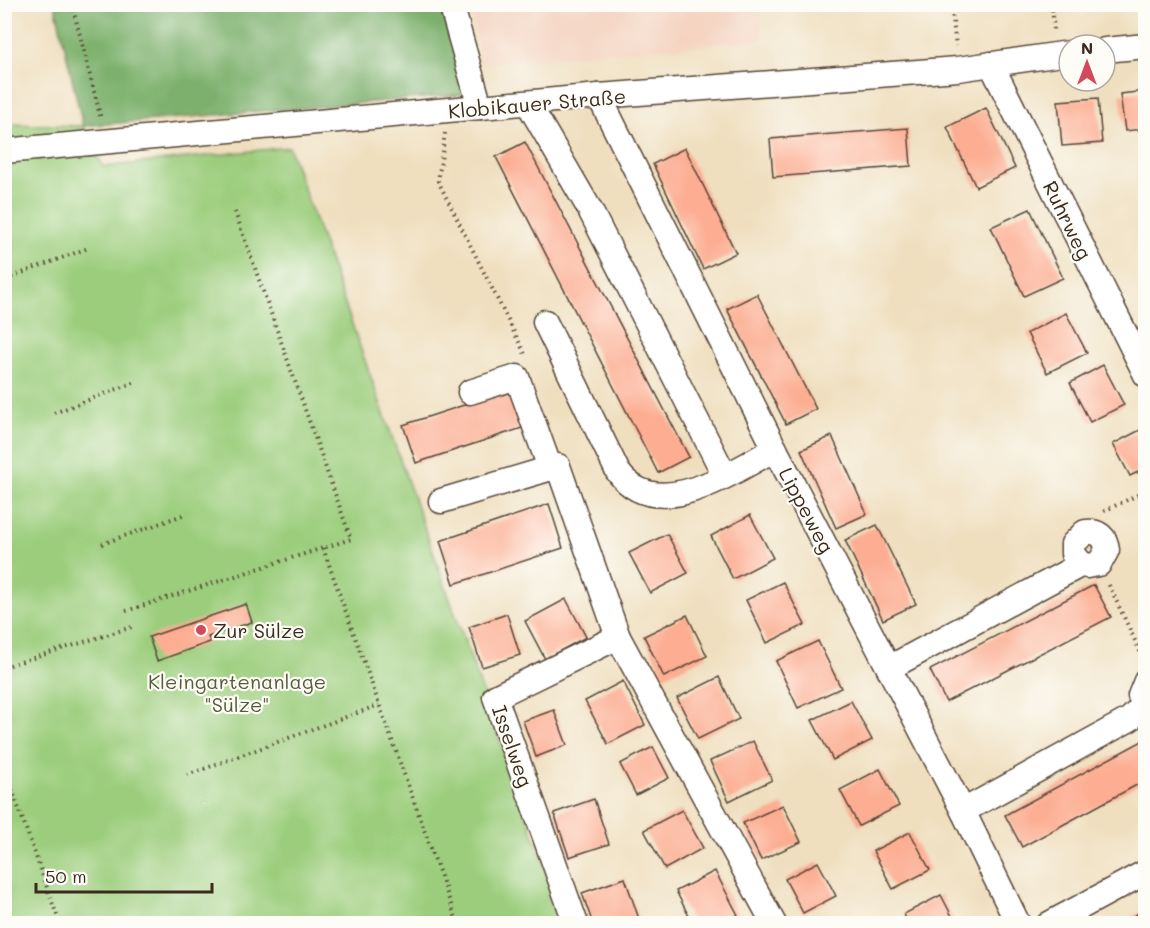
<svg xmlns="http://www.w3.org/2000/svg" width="1150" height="928" viewBox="0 0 1150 928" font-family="Mali,sans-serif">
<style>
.built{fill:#f4d3c0}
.green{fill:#9bcd7c;stroke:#6b7c4d;stroke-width:1.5}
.forest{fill:#7cb06c;stroke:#5c6d45;stroke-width:1.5}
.building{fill:#fcad92}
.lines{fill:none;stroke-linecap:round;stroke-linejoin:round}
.minor-casing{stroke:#564536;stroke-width:27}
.path{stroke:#564536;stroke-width:4;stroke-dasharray:1.5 4.5;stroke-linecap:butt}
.minor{stroke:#fff;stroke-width:24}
.poi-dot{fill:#d1495b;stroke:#fdfcf7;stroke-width:2}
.labels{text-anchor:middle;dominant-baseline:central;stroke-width:4.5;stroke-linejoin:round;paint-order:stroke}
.street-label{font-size:20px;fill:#3b2a1e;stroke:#fdfcf7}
.poi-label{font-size:20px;fill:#3b2a1e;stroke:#fdfcf7;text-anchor:start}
.park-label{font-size:20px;fill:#585b3a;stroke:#fdfcf7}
</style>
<rect width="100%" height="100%" fill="#fdfcf7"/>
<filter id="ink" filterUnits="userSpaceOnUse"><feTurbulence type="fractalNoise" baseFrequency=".0167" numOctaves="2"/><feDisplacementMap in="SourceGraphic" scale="12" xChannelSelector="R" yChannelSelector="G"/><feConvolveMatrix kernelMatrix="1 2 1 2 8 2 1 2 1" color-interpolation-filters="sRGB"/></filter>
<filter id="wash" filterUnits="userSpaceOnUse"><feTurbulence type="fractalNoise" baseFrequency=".008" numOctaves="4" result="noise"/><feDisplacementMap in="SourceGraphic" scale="24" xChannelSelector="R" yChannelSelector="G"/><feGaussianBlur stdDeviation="1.35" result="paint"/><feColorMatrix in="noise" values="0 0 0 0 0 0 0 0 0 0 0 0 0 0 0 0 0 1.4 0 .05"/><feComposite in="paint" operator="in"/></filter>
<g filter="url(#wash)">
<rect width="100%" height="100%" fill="#efdfbf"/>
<path class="built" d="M 469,5 L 761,5 L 762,40 L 481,64 Z"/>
<path class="green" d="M 5,124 L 83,126 L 103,167 L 289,147 L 565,923 L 5,924 Z"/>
<path class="forest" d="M 55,5 L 446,5 L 470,94 L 83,126 Z"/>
<g id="blocks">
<g class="building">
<path d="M 1146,91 L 1146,151 L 1144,151 L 1142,129 L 1125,131 L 1120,94 Z"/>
<path d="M 1098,98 L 1102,143 L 1062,146 L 1058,101 Z"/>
<path d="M 986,108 L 1015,168 L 976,187 L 947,127 Z"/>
<path d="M 908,128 L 911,166 L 773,177 L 770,139 Z"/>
<path d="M 525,142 L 689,457 L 658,473 L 496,157 Z"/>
<path d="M 685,148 L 736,253 L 703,269 L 653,164 Z"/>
<path d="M 1030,209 L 1063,278 L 1024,296 L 991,227 Z"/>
<path d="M 757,294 L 816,409 L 786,424 L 727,309 Z"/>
<path d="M 1066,313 L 1087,353 L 1047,373 L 1027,333 Z"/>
<path d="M 1103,365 L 1124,405 L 1090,422 L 1070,383 Z"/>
<path d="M 510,390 L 522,428 L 416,463 L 403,425 Z"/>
<path d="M 1142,429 L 1146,435 L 1146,468 L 1130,476 L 1113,444 Z"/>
<path d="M 832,436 L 867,514 L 836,528 L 801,450 Z"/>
<path d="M 549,504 L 563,548 L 454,584 L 440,541 Z"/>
<path d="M 750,515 L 773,558 L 733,579 L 711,536 Z"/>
<path d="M 877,525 L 916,604 L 883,620 L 845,540 Z"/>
<path d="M 667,534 L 688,573 L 650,593 L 629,553 Z"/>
<path d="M 783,582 L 805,625 L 767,643 L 746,600 Z"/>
<path d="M 1094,585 L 1111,617 L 946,702 L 930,670 Z"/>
<path d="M 566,599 L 586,637 L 545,659 L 525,621 Z"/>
<path d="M 246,604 L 252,622 L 208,637 L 210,642 L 157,661 L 149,637 Z"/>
<path d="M 507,614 L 520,655 L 482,667 L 469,627 Z"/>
<path d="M 687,615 L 707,656 L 664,677 L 644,636 Z"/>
<path d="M 818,641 L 841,688 L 798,708 L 776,661 Z"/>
<path d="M 719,677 L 739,719 L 698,739 L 677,698 Z"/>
<path d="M 623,681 L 645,725 L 608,744 L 585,701 Z"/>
<path d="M 851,701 L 872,740 L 833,760 L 812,720 Z"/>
<path d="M 554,710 L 567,745 L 536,757 L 523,721 Z"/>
<path d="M 1146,739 L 1146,780 L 1022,847 L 1005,815 Z"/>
<path d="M 753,741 L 772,780 L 729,801 L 710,761 Z"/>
<path d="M 653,747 L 669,778 L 636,795 L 620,764 Z"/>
<path d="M 880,769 L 899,806 L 859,826 L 840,790 Z"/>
<path d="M 594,799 L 609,844 L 569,857 L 554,813 Z"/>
<path d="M 783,805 L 801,842 L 761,860 L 743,823 Z"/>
<path d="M 682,810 L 703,848 L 665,869 L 644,830 Z"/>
<path d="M 910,832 L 930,870 L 893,889 L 873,851 Z"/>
<path d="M 818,862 L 836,896 L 803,913 L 785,879 Z"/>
<path d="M 715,871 L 738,915 L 722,924 L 693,924 L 676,891 Z"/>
<path d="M 625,878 L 639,919 L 625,924 L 593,924 L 582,893 Z"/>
<path d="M 941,895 L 956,924 L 908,924 L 904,914 Z"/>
<path d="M 1146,909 L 1146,924 L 1119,924 Z"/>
</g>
</g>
</g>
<g filter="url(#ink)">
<use href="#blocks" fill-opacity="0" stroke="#564536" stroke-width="1.5"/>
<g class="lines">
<defs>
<g id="minor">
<path d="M 451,4 L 480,107"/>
<path d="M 1105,50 L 1146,46"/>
<path d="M 991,64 L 1146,375"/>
<path d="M 599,96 L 775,449 L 963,811 L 1018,924"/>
<path d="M 528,103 L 589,208 L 725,476"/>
<path d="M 4,151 L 599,96 L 958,69 L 1069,53"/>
<path d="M 545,322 L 618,472 C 657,525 732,472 775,449"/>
<path d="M 470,392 L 517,377 L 550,468"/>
<path d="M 441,501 L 558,466 L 618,637 L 774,924"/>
<path d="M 889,668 L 1082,564 L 1087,566 L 1099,564 L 1107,550 C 1106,537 1098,530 1085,532 L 1073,544 L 1073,554 L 1082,564"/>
<path d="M 1146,681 L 1140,696 L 1146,707"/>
<path d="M 963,811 L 1130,719 L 1144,705"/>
<path d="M 576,924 L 495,697 L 618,637"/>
<path d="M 1049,924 L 1146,872"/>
</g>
</defs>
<use href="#minor" class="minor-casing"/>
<g class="path">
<path d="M 72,4 L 101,119"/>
<path d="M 951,4 L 956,46"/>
<path d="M 1052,4 L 1054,33"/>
<path d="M 445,133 L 438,181 L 526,356"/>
<path d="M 6,279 L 88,248"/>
<path d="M 54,413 L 136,382"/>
<path d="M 1104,511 L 1146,491"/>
<path d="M 102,544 L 183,515"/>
<path d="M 323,548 L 458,924"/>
<path d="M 1109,585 L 1144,660"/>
<path d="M 126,611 L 351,539 L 235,212"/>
<path d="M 4,667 L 132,627"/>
<path d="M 4,767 L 60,924"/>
<path d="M 187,775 L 379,705"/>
</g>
<use href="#minor" class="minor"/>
</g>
</g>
<circle class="poi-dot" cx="201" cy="630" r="6"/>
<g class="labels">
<g class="street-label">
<text transform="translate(537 103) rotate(-5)">Klobikauer Straße</text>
<text transform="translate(1068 220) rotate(64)">Ruhrweg</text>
<text transform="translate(807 510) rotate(62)">Lippeweg</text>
<text transform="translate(513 746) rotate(71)">Isselweg</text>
</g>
<g class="poi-label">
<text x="213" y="630">Zur Sülze</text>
</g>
<g class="park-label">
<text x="237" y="681">Kleingartenanlage<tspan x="237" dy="23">"Sülze"</tspan></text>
</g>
</g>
<rect width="1150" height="928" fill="none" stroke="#fdfcf7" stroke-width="24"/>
<g transform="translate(1087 63)"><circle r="28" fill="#fdfcf7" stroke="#afa8a0" stroke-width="1.5"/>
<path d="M0-4.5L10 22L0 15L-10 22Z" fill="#d1495b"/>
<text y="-9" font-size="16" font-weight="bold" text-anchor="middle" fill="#3b2a1e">N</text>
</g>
<path d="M36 883v9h176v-9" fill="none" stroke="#3b2a1e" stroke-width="3"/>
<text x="45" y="883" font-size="18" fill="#3b2a1e" stroke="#fdfcf7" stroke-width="4.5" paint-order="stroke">50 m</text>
</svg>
